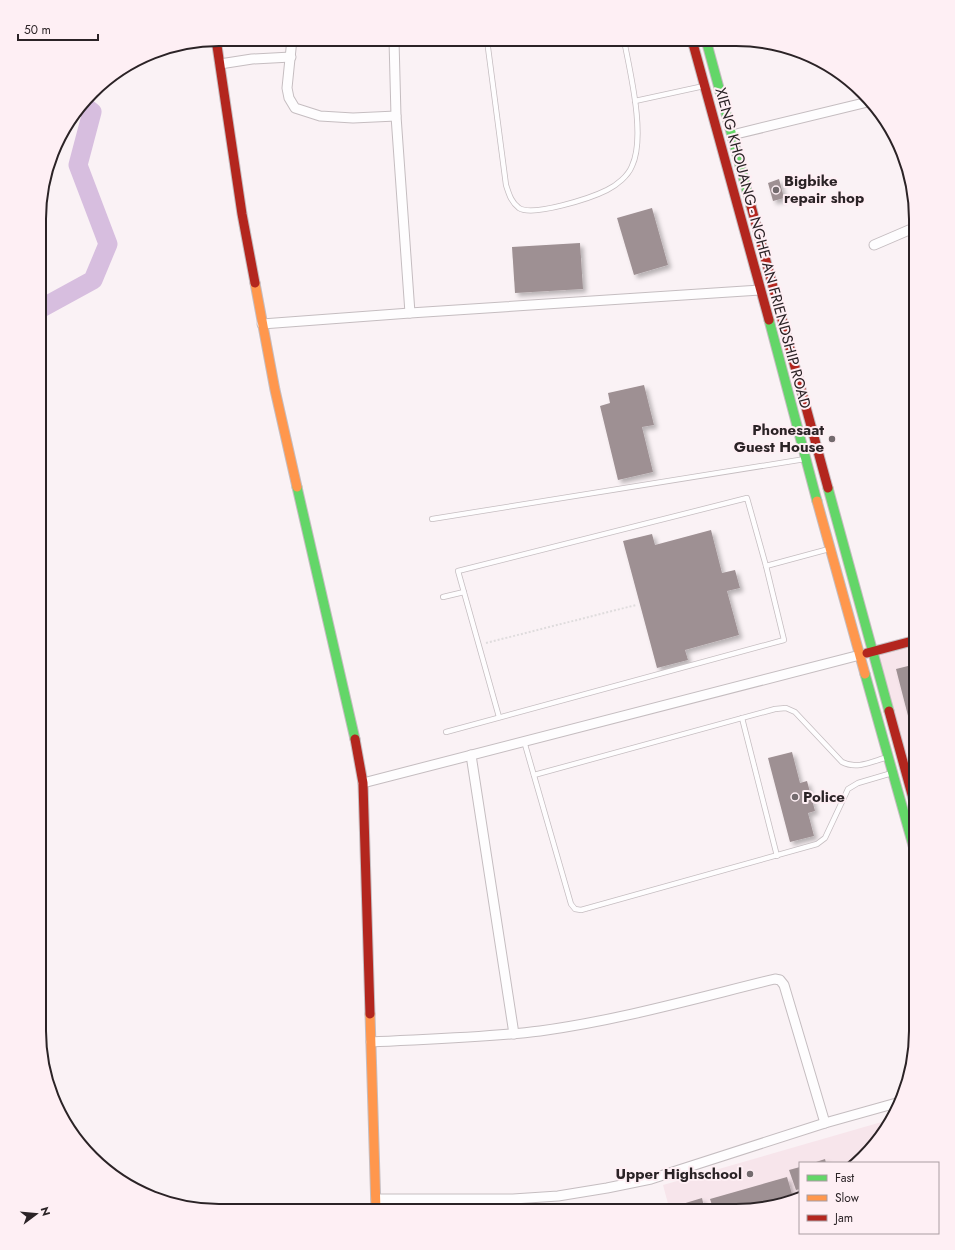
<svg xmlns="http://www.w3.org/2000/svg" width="955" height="1250" viewBox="0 0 955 1250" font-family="Jost,sans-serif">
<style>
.built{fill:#f7e5eb}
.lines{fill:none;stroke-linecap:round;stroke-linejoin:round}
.river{stroke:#d7bedf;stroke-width:19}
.building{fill:#9e9093;filter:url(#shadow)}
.lane-casing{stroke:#c5bdc0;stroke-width:6}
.street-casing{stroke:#c5bdc0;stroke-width:11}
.fast-casing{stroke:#c5bdc0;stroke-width:11}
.slow-casing{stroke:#c5bdc0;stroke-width:11}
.jam-casing{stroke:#c5bdc0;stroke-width:11}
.path{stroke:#dfdcdd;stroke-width:2;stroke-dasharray:2 2;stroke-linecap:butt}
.lane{stroke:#fefdfe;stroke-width:4.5}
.street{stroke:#fefdfe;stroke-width:9}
.fast{stroke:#63d668;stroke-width:9}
.slow{stroke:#ff974d;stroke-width:9}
.jam{stroke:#b3261e;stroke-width:9}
.poi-dot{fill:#736b6e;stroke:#feeff4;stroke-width:1.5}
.labels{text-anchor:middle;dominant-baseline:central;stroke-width:4;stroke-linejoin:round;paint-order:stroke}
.poi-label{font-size:15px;font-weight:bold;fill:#2b2326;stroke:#feeff4;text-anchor:start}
.street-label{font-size:15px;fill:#2b2326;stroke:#feeff4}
.rim{fill:none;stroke:#2b2326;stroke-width:2}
</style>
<defs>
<filter id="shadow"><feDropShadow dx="3.5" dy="3.5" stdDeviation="2" flood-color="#0004"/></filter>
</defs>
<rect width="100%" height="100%" fill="#faf2f5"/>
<g class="built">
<path d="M 916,640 L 916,809 L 873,651 Z"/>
<path d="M 892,1119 L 886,1131 L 858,1163 L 800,1163 L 800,1196 L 737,1211 L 670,1211 L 663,1185 Z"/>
</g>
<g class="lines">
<path class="river" d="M 40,309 L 93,280 L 108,244 L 78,165 L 92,112 L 83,105"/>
</g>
<g class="building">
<path d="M 779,179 L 784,198 L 773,201 L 768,183 Z"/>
<path d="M 652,208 L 668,265 L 634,275 L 617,218 Z"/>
<path d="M 580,243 L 583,289 L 515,293 L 512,247 Z"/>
<path d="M 644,385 L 654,425 L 642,427 L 653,472 L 618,480 L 600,406 L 610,403 L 608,393 Z"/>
<path d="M 711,530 L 722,573 L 735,570 L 740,588 L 727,591 L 739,635 L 685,650 L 688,660 L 657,668 L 623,541 L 652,534 L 655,545 Z"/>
<path d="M 916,664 L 916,687 L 914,688 L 916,696 L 915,743 L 896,669 Z"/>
<path d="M 792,752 L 800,783 L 807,781 L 815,811 L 808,813 L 814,836 L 790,842 L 768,758 Z"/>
<path d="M 825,1159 L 826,1163 L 813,1163 Z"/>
<path d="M 800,1167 L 800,1189 L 796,1190 L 789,1170 Z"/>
<path d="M 787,1177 L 792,1194 L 735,1211 L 714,1211 L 710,1199 Z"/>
<path d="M 702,1198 L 705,1211 L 681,1211 L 679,1205 Z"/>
</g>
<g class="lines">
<defs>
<g id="lane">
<path d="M 487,40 L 506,185 C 509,194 511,202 519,208 C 533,217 591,198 607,190 C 617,185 628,176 632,166 C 646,136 630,72 624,40"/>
<path d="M 635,101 L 704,86"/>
<path d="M 432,519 L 805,459"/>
<path d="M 443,597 L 464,592"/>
<path d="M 499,717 L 458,571 L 747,498 L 766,566 L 829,549"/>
<path d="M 742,718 L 777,856"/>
<path d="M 446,732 L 784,640 L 766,566"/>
<path d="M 524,741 L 571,904 L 575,909 L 581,910 L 817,844 L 825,838 L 848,789 L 858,783 L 892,773"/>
<path d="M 534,775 L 775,709 L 786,708 L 795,712 L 842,762 C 857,770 873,761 888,757"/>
</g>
<g id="street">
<path d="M 292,39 L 287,88 L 289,98 L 295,108 L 320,116 L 353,118 L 396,116"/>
<path d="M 394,40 L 396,116 L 410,313"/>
<path d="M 220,64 L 252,59 L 291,57"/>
<path d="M 732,135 L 872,101"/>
<path d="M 874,245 L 916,227"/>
<path d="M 262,324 L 410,313 L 760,290"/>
<path d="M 471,755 L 514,1034"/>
<path d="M 363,783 L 860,655"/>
<path d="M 371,1042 C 427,1039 484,1038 540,1031 C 620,1020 697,998 775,979 L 780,980 L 784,985 L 825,1123"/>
<path d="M 376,1199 L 513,1199 L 558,1196 L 607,1188 L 651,1179 L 825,1123 L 900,1102"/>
</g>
<g id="fast">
<path d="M 706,40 L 751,206"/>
<path d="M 769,320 L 817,501"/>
<path d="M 297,487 L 355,739"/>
<path d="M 828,488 L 889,711"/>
<path d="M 865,674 L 916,856"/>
</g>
<g id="slow">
<path d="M 255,283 L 275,390 L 297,487"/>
<path d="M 817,501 L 865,674"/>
<path d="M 370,1014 L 376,1210"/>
</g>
<g id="jam">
<path d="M 216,39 L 242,214 L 255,283"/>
<path d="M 692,40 L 769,320"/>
<path d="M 751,206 L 828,488"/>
<path d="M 867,653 L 916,640"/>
<path d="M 889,711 L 916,809"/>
<path d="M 355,739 L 363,783 L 370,1014"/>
</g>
</defs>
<use href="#lane" class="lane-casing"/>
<use href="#street" class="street-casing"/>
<use href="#fast" class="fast-casing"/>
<use href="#slow" class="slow-casing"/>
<use href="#jam" class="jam-casing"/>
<path class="path" d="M 486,643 L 636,605"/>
<use href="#lane" class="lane"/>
<use href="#street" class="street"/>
<use href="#fast" class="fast"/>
<use href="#slow" class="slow"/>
<use href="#jam" class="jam"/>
</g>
<g class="poi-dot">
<circle cx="776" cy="190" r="4"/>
<circle cx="832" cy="439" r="4"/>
<circle cx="795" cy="797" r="4"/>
<circle cx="750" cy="1174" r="4"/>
</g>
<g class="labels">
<g class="poi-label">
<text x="784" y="181">Bigbike<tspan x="784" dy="17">repair shop</tspan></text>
<text x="824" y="430" text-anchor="end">Phonesaat<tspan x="824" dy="17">Guest House</tspan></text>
<text x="803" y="797">Police</text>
<text x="742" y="1174" text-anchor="end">Upper Highschool</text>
</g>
<g class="street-label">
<text transform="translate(763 248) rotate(75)">XIENG KHOUANG - NGHE AN FRIENDSHIP ROAD</text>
</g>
</g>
<path d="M0 0H955V1250H0ZM219 46H736A173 173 0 0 1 909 219V1031A173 173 0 0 1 736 1204H219A173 173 0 0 1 46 1031V219A173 173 0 0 1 219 46Z" fill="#feeff4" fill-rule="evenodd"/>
<path class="rim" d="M219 46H736A173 173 0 0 1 909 219V1031A173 173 0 0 1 736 1204H219A173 173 0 0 1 46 1031V219A173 173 0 0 1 219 46Z"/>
<rect x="799" y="1162" width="140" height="72" fill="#feeff4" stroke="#aa9da2"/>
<rect x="807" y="1175" width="20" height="6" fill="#63d668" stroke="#aa9da2"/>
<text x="835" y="1182" font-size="12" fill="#2b2326">Fast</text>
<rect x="807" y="1195" width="20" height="6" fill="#ff974d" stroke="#aa9da2"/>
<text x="835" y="1202" font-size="12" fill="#2b2326">Slow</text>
<rect x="807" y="1215" width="20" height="6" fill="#b3261e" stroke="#aa9da2"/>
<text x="835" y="1222" font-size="12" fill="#2b2326">Jam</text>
<g transform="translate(36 1214) rotate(74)" stroke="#feeff4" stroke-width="3" paint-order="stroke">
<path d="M0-3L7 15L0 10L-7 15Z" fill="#2b2326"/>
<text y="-6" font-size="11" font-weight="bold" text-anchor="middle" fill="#2b2326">N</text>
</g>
<path d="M18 34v6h80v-6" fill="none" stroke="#2b2326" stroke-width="2"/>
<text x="24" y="34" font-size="12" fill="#2b2326" stroke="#feeff4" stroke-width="3" paint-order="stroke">50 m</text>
</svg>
